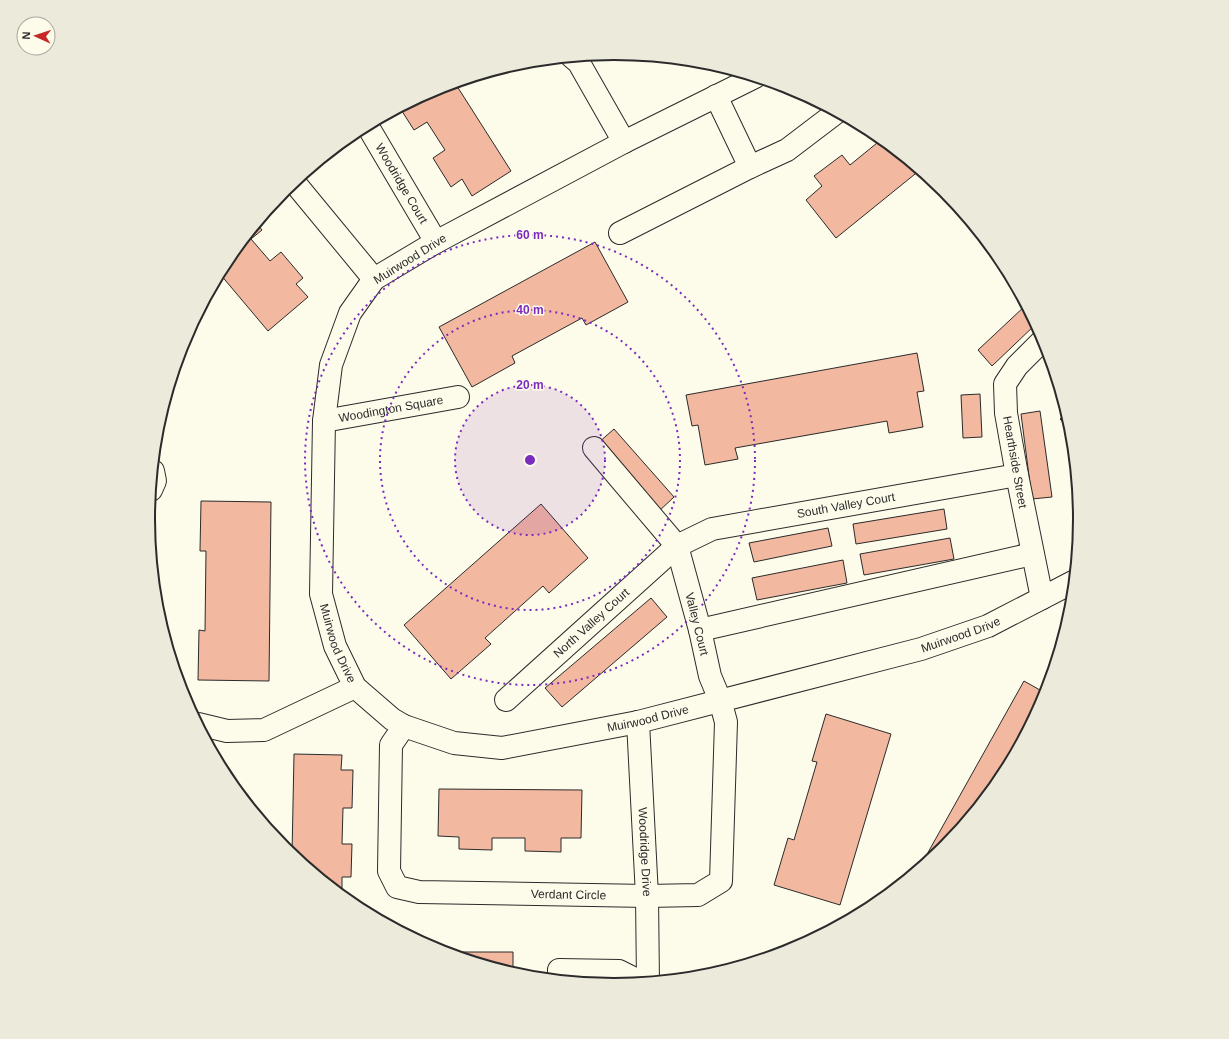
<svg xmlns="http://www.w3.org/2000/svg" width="1229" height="1039" viewBox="0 0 1229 1039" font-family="Arial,sans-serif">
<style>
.building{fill:#f2b8a0;stroke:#2b2b2b}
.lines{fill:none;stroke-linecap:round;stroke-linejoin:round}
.minor-casing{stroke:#2b2b2b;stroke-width:24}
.minor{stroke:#fdfbea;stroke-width:22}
.ring{fill:none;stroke:#7b2cbf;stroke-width:2;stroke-dasharray:2 4}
.labels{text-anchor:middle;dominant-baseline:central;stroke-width:3;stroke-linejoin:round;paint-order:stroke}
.street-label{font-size:12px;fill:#2b2b2b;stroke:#fdfbea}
.rim{fill:none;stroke:#2b2b2b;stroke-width:2}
.centre{fill:#7b2cbf;stroke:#fdfbea;stroke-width:2}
.ring-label{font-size:12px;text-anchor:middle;font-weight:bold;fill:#7b2cbf;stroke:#fdfbea;stroke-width:3;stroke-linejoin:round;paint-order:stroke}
</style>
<rect width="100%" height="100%" fill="#fdfbea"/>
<g class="building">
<path d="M 455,83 L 511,171 L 472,196 L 462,179 L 451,187 L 433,158 L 445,150 L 427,122 L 414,130 L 400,108 L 436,88 Z"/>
<path d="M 871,130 L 920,170 L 836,238 L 806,200 L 822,186 L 814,176 L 842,155 L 850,165 L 877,143 L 869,133 Z"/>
<path d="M 257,224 L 262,230 L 251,239 L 270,261 L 281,252 L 303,278 L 296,284 L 308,297 L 268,331 L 220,274 L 227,260 Z"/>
<path d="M 595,242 L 628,302 L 586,325 L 582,318 L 512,356 L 515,363 L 472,387 L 439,327 Z"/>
<path d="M 1026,305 L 1036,324 L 992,366 L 978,350 Z"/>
<path d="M 917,353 L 924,391 L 917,392 L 923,427 L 889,433 L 887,421 L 735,448 L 738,459 L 705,465 L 698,425 L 692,426 L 686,395 Z"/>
<path d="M 980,394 L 982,437 L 963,438 L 961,395 Z"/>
<path d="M 1040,411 L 1052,497 L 1032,499 L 1021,414 Z"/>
<path d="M 1067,412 L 1072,429 L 1072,432 L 1060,419 Z"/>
<path d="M 614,429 L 674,497 L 658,512 L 598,443 Z"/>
<path d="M 201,501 L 271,502 L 269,681 L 198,680 L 199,630 L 205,631 L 206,551 L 200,551 Z"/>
<path d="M 541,504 L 588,558 L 549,593 L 543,586 L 485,638 L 491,644 L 451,679 L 404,625 Z"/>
<path d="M 944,509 L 947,529 L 856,544 L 853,524 Z"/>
<path d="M 828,528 L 832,546 L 754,562 L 749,543 Z"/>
<path d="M 950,538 L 954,559 L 864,575 L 860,554 Z"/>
<path d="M 843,560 L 847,583 L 757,600 L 752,578 Z"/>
<path d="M 651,598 L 667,617 L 562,707 L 545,688 Z"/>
<path d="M 1024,681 L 1047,694 L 1002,779 L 944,850 L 924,866 L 921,865 Z"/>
<path d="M 826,714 L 891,734 L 840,905 L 774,885 L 788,838 L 794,840 L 817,762 L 812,761 Z"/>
<path d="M 294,754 L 342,755 L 341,770 L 353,770 L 352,808 L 343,808 L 342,844 L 352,844 L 351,877 L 342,877 L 342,897 L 292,855 Z"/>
<path d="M 439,789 L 582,790 L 581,838 L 561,838 L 561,852 L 525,851 L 525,838 L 492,838 L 492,850 L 459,849 L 459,837 L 438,836 Z"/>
<path d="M 461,952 L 513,952 L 513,971 L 523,971 L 523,977 L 461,958 Z"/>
</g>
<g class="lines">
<defs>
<g id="minor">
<path d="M 572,57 L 579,63 L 624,142"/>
<path id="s1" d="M 755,77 L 624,142 L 436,242 L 374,279 L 350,313 L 331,365 L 324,421 L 321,594 L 335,646 L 355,687 L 392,719 L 404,726 L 454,743 L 502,748 L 638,722 L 921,649 L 988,626 L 1075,581"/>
<path d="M 716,96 L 750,167"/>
<path id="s2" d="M 367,125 L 436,242"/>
<path d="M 294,182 L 374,279"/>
<path d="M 620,233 L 750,167 L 787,150 L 837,112"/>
<path id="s3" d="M 324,421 L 458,397"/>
<path d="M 151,490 L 155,481 L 153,471"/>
<path d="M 1042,598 L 1017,475 L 1006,413 L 1005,384 L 1017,366 L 1044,339"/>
<path d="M 700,630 L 1032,554"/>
<path id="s4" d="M 506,700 L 677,546 L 712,529 L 1017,475"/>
<path id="s5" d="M 638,722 L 647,896 L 648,983"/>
<path d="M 198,724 L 227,731 L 264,730 L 355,687"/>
<path id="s6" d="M 404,726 L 391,745 L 389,871 L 397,887 L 419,892 L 647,896 L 698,895 L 721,881 L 726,722 L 720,700 L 710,676 L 700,630 L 677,546 L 594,448"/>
<path d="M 559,981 L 559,970 L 619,971 L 643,983"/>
</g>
</defs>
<use href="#minor" class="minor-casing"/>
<use href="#minor" class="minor"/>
</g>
<circle cx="530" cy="460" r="75" fill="#7b2cbf" fill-opacity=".12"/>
<g class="ring">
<circle cx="530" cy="460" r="75"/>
<circle cx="530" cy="460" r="150"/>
<circle cx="530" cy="460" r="225"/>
</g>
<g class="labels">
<g class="street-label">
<text stroke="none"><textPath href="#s2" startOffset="68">Woodridge Court</textPath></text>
<text transform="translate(410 259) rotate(-32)">Muirwood Drive</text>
<text stroke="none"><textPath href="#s3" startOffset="68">Woodington Square</textPath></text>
<text transform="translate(1015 462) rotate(80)">Hearthside Street</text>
<text stroke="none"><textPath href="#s4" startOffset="405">South Valley Court</textPath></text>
<text stroke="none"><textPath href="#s4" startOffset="115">North Valley Court</textPath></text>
<text transform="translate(697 624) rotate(76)">Valley Court</text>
<text stroke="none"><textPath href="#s1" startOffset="1494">Muirwood Drive</textPath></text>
<text stroke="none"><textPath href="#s1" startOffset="810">Muirwood Drive</textPath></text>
<text stroke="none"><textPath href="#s1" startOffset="1170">Muirwood Drive</textPath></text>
<text stroke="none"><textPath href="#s5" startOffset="130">Woodridge Drive</textPath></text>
<text stroke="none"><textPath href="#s6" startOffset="339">Verdant Circle</textPath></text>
</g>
</g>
<path d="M0 0H1229V1039H0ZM155 519a459 459 0 1 1 918 0a459 459 0 1 1-918 0Z" fill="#eceadb" fill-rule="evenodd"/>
<path class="rim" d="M155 519a459 459 0 1 1 918 0a459 459 0 1 1-918 0Z"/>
<circle cx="530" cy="460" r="6" class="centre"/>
<g class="ring-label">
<text x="530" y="239">60 m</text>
<text x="530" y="314">40 m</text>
<text x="530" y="389">20 m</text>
</g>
<g transform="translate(36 36) rotate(273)"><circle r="19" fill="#fdfbea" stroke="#a9a89e"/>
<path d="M0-3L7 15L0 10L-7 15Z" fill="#c62828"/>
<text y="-6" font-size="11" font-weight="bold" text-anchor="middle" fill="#2b2b2b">N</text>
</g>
</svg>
